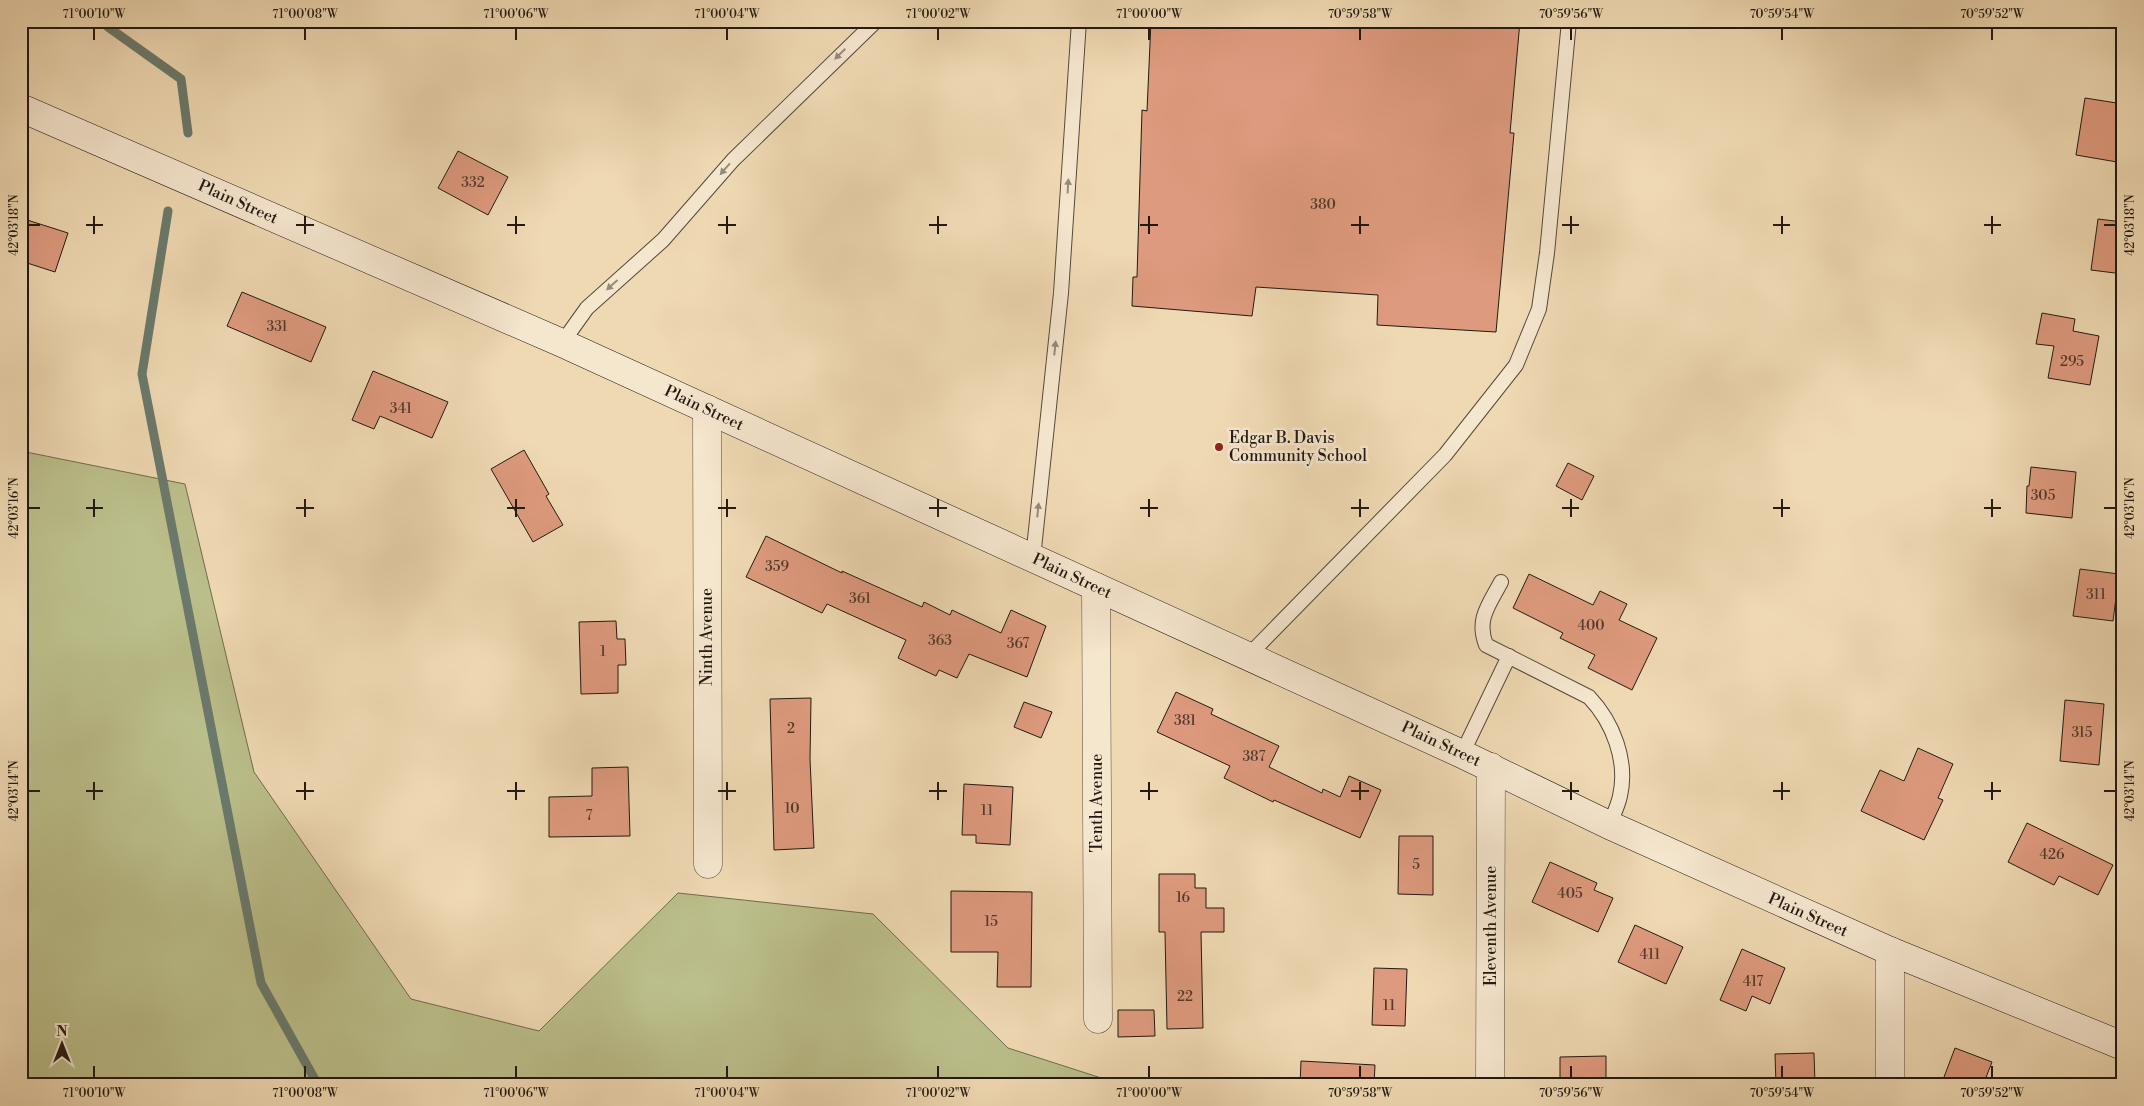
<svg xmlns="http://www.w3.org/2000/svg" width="2144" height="1106" viewBox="0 0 2144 1106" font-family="'Libre Bodoni',serif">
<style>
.green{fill:#bbbf8b;stroke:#6e6c4e}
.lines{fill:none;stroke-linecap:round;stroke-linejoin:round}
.stream{stroke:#6a7a6c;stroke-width:9}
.building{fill:#de9a7e;stroke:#221911}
.service-casing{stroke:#55493a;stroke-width:16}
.minor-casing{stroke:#55493a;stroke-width:29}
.secondary-casing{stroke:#221911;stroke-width:29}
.service{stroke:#f5e6ce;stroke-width:14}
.minor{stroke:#f5e6ce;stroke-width:28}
.secondary{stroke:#f5e6ce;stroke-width:28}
.oneway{fill:#968a79}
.ticks{fill:none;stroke:#221911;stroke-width:2}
.poi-dot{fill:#8f2418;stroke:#f5e6ce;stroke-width:2}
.labels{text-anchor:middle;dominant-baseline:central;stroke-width:5;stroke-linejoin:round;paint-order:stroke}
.number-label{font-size:14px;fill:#51392c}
.street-label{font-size:16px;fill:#221911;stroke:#f5e6ce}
.poi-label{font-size:16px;fill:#221911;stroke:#f5e6ce;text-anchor:start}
.neatline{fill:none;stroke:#221911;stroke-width:2}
.ticks-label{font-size:12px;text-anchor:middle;fill:#221911}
</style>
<rect width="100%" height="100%" fill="#efd9b3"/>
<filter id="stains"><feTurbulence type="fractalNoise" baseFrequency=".004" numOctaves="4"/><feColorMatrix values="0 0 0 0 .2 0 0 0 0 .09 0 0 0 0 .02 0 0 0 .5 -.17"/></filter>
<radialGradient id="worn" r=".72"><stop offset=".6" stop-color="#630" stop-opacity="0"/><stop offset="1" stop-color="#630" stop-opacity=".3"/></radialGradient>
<path class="green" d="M 21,451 L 185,484 L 254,772 L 411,999 L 539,1031 L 678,893 L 873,914 L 1008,1048 L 1123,1085 L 21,1085 Z"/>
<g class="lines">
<g class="stream">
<path d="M 105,21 L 108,27 L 181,79 L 188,133"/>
<path d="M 168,211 L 142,374 L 261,983 L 318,1085"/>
</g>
</g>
<g class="building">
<path d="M 1151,21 L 1520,21 L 1510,133 L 1514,133 L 1496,332 L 1377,325 L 1378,295 L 1256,287 L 1252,316 L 1132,306 L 1133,277 L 1137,277 L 1142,110 L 1147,111 Z"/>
<path d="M 2085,98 L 2123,104 L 2123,163 L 2076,155 Z"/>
<path d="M 458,151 L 508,177 L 488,215 L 438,188 Z"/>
<path d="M 21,218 L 68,233 L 55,272 L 21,261 Z"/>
<path d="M 2098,219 L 2123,222 L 2123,274 L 2091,270 Z"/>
<path d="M 242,292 L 326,327 L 311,362 L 227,326 Z"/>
<path d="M 2042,313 L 2075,319 L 2073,331 L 2099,336 L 2090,385 L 2048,378 L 2054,346 L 2036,344 Z"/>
<path d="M 373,371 L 448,402 L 432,438 L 380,416 L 374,429 L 352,420 Z"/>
<path d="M 524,450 L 549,494 L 546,496 L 563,525 L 533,542 L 491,469 Z"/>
<path d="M 1568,463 L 1594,476 L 1582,500 L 1556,486 Z"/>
<path d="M 2031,467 L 2076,472 L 2072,518 L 2026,513 L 2027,486 L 2029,486 Z"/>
<path d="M 766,536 L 842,573 L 842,571 L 922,607 L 924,602 L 950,615 L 952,610 L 1001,633 L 1011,610 L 1046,626 L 1027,677 L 969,654 L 957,678 L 939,670 L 936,676 L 898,658 L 906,640 L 827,604 L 822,613 L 746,577 Z"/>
<path d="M 2080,569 L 2119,574 L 2113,621 L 2073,616 Z"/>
<path d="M 1529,574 L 1593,605 L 1600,591 L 1627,604 L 1619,620 L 1657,638 L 1632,690 L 1588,668 L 1595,655 L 1560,638 L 1563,633 L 1513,608 Z"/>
<path d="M 616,621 L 617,639 L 625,639 L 626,665 L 618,665 L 618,693 L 581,694 L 579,622 Z"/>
<path d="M 1176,692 L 1213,709 L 1211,714 L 1279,746 L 1269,767 L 1322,793 L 1323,789 L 1340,797 L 1349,776 L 1381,790 L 1360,838 L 1274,800 L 1273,802 L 1224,778 L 1230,766 L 1157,732 Z"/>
<path d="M 811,698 L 810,759 L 814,848 L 774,850 L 770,699 Z"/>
<path d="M 2065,700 L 2104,704 L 2099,765 L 2060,761 Z"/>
<path d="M 1024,702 L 1052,712 L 1041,738 L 1014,727 Z"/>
<path d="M 1918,748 L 1953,764 L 1938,798 L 1943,800 L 1924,840 L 1861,811 L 1880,770 L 1904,781 Z"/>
<path d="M 628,767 L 630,836 L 549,837 L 549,797 L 592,796 L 592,768 Z"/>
<path d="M 964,784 L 1013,787 L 1010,845 L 976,843 L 976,835 L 962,835 Z"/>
<path d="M 2027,823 L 2113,865 L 2098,895 L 2059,876 L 2054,885 L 2008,862 Z"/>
<path d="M 1399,836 L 1433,836 L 1433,895 L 1398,894 Z"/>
<path d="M 1550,862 L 1597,883 L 1594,890 L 1613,898 L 1598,932 L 1532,902 Z"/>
<path d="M 1159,874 L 1195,874 L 1195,888 L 1206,888 L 1206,908 L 1224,908 L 1224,932 L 1201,932 L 1203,1028 L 1167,1029 L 1165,932 L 1159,932 Z"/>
<path d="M 951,891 L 1032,892 L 1031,987 L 997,987 L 998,952 L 951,952 Z"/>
<path d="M 1635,925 L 1683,947 L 1666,984 L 1618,962 Z"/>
<path d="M 1742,949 L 1785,968 L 1770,1004 L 1752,996 L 1746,1011 L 1720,1000 Z"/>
<path d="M 1374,968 L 1407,969 L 1405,1026 L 1372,1025 Z"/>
<path d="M 1118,1010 L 1154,1010 L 1155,1036 L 1118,1037 Z"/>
<path d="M 1955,1048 L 1992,1062 L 1983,1085 L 1941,1085 Z"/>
<path d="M 1814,1053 L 1815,1085 L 1776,1085 L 1775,1054 Z"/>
<path d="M 1606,1056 L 1606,1085 L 1560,1085 L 1560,1057 Z"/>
<path d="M 1301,1061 L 1375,1065 L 1374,1085 L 1300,1085 Z"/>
</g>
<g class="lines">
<defs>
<g id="service">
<path d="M 562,343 L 587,308 L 663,240 L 733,160 L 876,21"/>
<path d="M 1033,558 L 1061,293 L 1079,21"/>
<path d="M 1501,582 C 1489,605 1476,619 1486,645 L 1589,697 C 1613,722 1628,761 1620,796 C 1618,806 1613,816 1609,825"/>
<path d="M 1248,656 L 1445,455 L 1516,365 L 1539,309 L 1547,253 L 1569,21"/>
<path d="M 1462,754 L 1509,656"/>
</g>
<g id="minor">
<path d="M 707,409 L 708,864"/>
<path d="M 1096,587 L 1098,1019"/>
<path d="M 1890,951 L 1890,1085"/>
<path d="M 1490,1085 L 1491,767"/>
</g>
<path id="secondary" d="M 21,108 L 562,343 L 1462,754 L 1609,825 L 1890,951 L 2123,1046"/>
</defs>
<use href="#service" class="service-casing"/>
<use href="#minor" class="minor-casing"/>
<use href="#secondary" class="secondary-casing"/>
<use href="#service" class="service"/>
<use href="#minor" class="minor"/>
<use href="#secondary" class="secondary"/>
</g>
<defs><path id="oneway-solid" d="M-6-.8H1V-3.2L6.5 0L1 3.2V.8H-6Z" transform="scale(1.25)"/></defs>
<g class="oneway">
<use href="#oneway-solid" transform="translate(840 54) rotate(135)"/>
<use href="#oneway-solid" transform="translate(725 169) rotate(131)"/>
<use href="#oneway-solid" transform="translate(1068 186) rotate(-87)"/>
<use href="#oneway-solid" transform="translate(612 285) rotate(138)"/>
<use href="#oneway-solid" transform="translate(1055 348) rotate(-84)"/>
<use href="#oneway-solid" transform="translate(1038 510) rotate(-84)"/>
</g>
<path class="ticks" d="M 94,28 L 94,40M 305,28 L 305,40M 516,28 L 516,40M 727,28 L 727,40M 938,28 L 938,40M 1149,28 L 1149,40M 1360,28 L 1360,40M 1571,28 L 1571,40M 1782,28 L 1782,40M 1992,28 L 1992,40M 94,216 L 94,234M 305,216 L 305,234M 516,216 L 516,234M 727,216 L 727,234M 938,216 L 938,234M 1149,216 L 1149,234M 1360,216 L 1360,234M 1571,216 L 1571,234M 1782,216 L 1782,234M 1992,216 L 1992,234M 28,225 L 40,225M 86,225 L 103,225M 296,225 L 314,225M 507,225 L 525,225M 718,225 L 736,225M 929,225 L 947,225M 1140,225 L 1158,225M 1351,225 L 1369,225M 1562,225 L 1579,225M 1773,225 L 1790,225M 1984,225 L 2001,225M 2104,225 L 2116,225M 94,499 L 94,517M 305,499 L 305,517M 516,499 L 516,517M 727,499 L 727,517M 938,499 L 938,517M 1149,499 L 1149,517M 1360,499 L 1360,517M 1571,499 L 1571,517M 1782,499 L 1782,517M 1992,499 L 1992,517M 28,508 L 40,508M 86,508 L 103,508M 296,508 L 314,508M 507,508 L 525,508M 718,508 L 736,508M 929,508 L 947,508M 1140,508 L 1158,508M 1351,508 L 1369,508M 1562,508 L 1579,508M 1773,508 L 1790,508M 1984,508 L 2001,508M 2104,508 L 2116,508M 94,782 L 94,800M 305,782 L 305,800M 516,782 L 516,800M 727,782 L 727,800M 938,782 L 938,800M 1149,782 L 1149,800M 1360,782 L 1360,800M 1571,782 L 1571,800M 1782,782 L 1782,800M 1992,782 L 1992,800M 28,791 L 40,791M 86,791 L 103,791M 296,791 L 314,791M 507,791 L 525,791M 718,791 L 736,791M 929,791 L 947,791M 1140,791 L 1158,791M 1351,791 L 1369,791M 1562,791 L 1579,791M 1773,791 L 1790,791M 1984,791 L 2001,791M 2104,791 L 2116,791M 94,1066 L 94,1078M 305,1066 L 305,1078M 516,1066 L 516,1078M 727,1066 L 727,1078M 938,1066 L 938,1078M 1149,1066 L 1149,1078M 1360,1066 L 1360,1078M 1571,1066 L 1571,1078M 1782,1066 L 1782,1078M 1992,1066 L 1992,1078"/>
<circle class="poi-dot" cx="1219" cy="447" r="5"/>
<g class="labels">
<g class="number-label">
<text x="473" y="183">332</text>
<text x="1323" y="205">380</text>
<text x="277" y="327">331</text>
<text x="2072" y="362">295</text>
<text x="401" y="409">341</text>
<text x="2043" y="496">305</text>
<text x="777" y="567">359</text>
<text x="2096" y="595">311</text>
<text x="860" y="599">361</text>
<text x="1591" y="626">400</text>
<text x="940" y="641">363</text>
<text x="1018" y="644">367</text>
<text x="603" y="652">1</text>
<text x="1185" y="721">381</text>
<text x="791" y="729">2</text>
<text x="2082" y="733">315</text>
<text x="1254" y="757">387</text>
<text x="792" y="809">10</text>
<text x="987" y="811">11</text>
<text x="589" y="816">7</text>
<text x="2052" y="855">426</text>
<text x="1416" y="865">5</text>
<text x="1570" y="894">405</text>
<text x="1183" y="898">16</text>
<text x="991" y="922">15</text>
<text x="1650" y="955">411</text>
<text x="1753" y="982">417</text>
<text x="1185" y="997">22</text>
<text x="1389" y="1006">11</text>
</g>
<g class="street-label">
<text transform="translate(238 202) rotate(24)">Plain Street</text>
<text transform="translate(704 408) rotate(25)">Plain Street</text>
<text transform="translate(1072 576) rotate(25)">Plain Street</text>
<text transform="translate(707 637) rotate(-90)">Ninth Avenue</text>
<text transform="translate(1441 744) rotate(25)">Plain Street</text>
<text transform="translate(1097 803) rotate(-90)">Tenth Avenue</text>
<text transform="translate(1808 915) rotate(24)">Plain Street</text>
<text transform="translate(1491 926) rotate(-90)">Eleventh Avenue</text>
</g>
<g class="poi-label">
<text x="1229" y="438">Edgar B. Davis<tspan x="1229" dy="18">Community School</tspan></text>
</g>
</g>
<rect width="2144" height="1106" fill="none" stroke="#efd9b3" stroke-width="55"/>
<g transform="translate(62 1044)" stroke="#f5e6ce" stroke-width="4" paint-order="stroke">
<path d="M0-4L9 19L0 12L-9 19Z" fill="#221911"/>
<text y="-8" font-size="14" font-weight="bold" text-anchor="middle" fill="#221911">N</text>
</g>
<rect x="28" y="28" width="2088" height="1050" class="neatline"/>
<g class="ticks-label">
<text x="94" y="18">71°00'10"W</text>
<text x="305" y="18">71°00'08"W</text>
<text x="516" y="18">71°00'06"W</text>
<text x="727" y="18">71°00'04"W</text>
<text x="938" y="18">71°00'02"W</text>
<text x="1149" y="18">71°00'00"W</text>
<text x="1360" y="18">70°59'58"W</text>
<text x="1571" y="18">70°59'56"W</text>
<text x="1782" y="18">70°59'54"W</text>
<text x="1992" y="18">70°59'52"W</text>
<text transform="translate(14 225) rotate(-90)" y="4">42°03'18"N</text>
<text transform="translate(2130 225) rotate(-90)" y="4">42°03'18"N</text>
<text transform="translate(14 508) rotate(-90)" y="4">42°03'16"N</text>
<text transform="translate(2130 508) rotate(-90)" y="4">42°03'16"N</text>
<text transform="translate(14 791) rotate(-90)" y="4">42°03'14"N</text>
<text transform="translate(2130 791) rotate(-90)" y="4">42°03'14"N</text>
<text x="94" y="1097">71°00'10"W</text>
<text x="305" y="1097">71°00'08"W</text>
<text x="516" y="1097">71°00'06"W</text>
<text x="727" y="1097">71°00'04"W</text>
<text x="938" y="1097">71°00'02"W</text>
<text x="1149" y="1097">71°00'00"W</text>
<text x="1360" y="1097">70°59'58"W</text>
<text x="1571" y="1097">70°59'56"W</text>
<text x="1782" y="1097">70°59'54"W</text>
<text x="1992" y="1097">70°59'52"W</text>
</g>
<rect width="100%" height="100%" filter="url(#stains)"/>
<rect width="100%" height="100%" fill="url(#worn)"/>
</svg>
